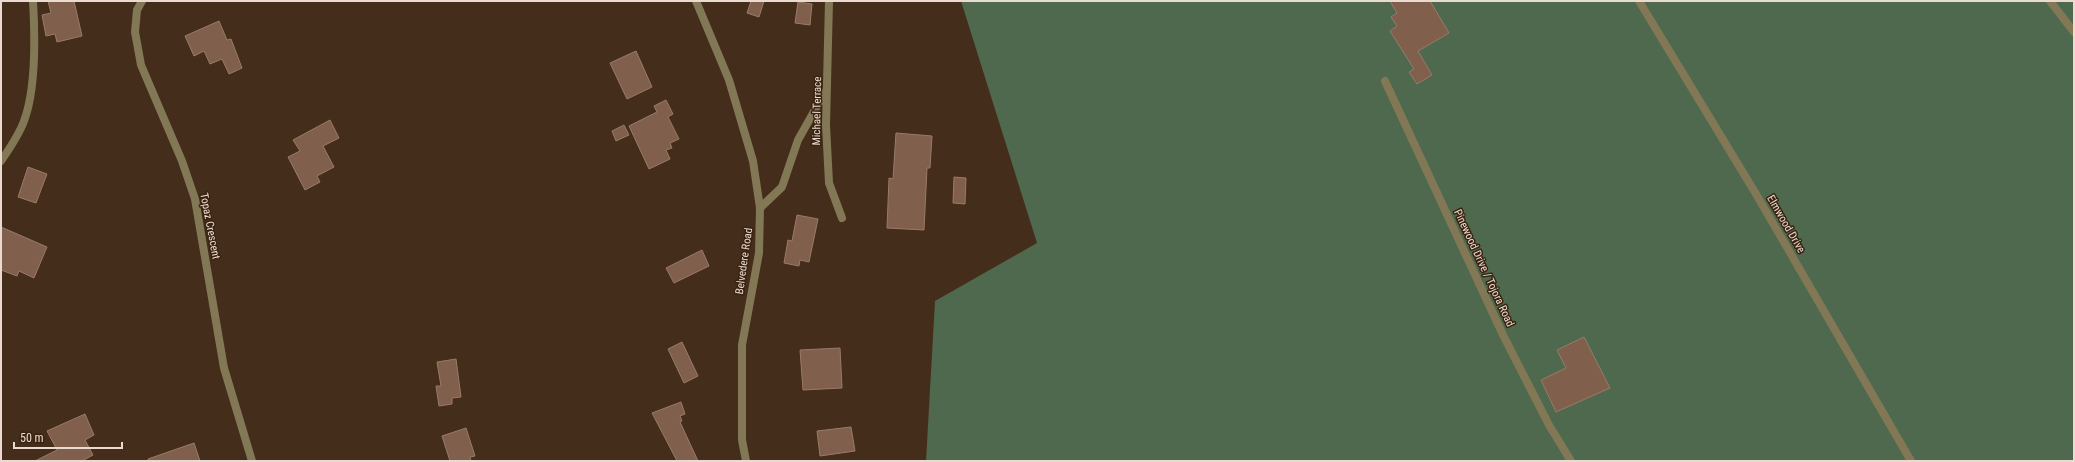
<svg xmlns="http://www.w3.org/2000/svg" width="2075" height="462" viewBox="0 0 2075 462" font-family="'Roboto Condensed',sans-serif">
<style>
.forest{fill:#4e694e}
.building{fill:#805f4c;stroke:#997b69}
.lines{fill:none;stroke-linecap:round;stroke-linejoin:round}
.street{stroke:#837856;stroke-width:8}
.labels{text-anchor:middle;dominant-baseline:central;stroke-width:3;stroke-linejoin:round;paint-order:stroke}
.street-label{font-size:11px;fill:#eadacf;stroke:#3a2310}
</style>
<rect width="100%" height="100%" fill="#442d1a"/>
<path class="forest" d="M 961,1 L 2074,1 L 2074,461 L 926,461 L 935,301 L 1037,243 Z"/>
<g class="building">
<path d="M 48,1 L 74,1 L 82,36 L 57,42 L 55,34 L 46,36 L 42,15 L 51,13 Z"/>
<path d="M 751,1 L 764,1 L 759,17 L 747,13 Z"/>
<path d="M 1390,1 L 1430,1 L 1449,33 L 1418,51 L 1432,75 L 1417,84 L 1409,72 L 1414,69 L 1390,31 L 1397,26 L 1391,17 L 1397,13 Z"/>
<path d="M 798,2 L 812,4 L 810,25 L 795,23 Z"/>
<path d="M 219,21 L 227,40 L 231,39 L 242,68 L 229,74 L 222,59 L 210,64 L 204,51 L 194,56 L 185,36 Z"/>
<path d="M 636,51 L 652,87 L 627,99 L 610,63 Z"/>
<path d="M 666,100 L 673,114 L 668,117 L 679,139 L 670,143 L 672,148 L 666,150 L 670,159 L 649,169 L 629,126 L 657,112 L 654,106 Z"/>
<path d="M 330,120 L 339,138 L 323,146 L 334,167 L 317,176 L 320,182 L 305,190 L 288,157 L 300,151 L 293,140 Z"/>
<path d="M 624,125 L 629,135 L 616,141 L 612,131 Z"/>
<path d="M 896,133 L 932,136 L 930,168 L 927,168 L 924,230 L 887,228 L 889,178 L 893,179 Z"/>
<path d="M 28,167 L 47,174 L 36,203 L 18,197 Z"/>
<path d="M 954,177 L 966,178 L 965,204 L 953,203 Z"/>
<path d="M 797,215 L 818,219 L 809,262 L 800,260 L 799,266 L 784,263 L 788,240 L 792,241 Z"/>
<path d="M 1,227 L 47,247 L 34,278 L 19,271 L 17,276 L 1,270 Z"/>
<path d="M 702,250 L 709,266 L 674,283 L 666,268 Z"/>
<path d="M 1584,337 L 1610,388 L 1556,412 L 1541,380 L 1566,368 L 1557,350 Z"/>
<path d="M 682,342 L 698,376 L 684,383 L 668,349 Z"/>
<path d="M 840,348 L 842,388 L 803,390 L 800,350 Z"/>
<path d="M 456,359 L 461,397 L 452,398 L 452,404 L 439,406 L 436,386 L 441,386 L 437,362 Z"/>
<path d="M 681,402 L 685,414 L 680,416 L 682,421 L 680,422 L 698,461 L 677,461 L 652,413 Z"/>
<path d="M 85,414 L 94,435 L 85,440 L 93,455 L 82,461 L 35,461 L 57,450 L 47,431 Z"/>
<path d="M 851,427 L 855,451 L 820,456 L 817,431 Z"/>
<path d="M 466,428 L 475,456 L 470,457 L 471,461 L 450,461 L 442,436 Z"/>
<path d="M 194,443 L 200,461 L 148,461 L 148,459 Z"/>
</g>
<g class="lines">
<g class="street">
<path d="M 142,1 L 137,10 L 135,32 L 141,65 L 182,161 L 195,199 L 224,368 L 252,461"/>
<path d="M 696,1 L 729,80 L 753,161 L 760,208 L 759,253 L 742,345 L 742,440 L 746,461"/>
<path d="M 829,1 L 826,125 L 829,183 L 842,218"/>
<path d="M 1639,1 L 1756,194 L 1911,461"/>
<path d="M 2050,1 L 2074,32"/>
<path d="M 1385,81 L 1503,335 L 1549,425 L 1571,461"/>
<path d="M 1,161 C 10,148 19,135 24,121 C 36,89 35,35 33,1"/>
<path d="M 760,208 L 782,187 L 798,140 L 825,92"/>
</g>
</g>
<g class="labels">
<g class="street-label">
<text transform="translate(817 111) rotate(-89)">Michael Terrace</text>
<text transform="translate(1786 224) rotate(60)">Elmwood Drive</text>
<text transform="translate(210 226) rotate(79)">Topaz Crescent</text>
<text transform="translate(744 261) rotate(-82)">Belvedere Road</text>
<text transform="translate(1484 268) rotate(65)">Pinewood Drive / Tojora Road</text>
</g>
</g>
<rect width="2075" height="462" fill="none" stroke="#eadacf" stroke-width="4"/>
<path d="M14 442v6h108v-6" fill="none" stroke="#eadacf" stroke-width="2"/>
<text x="20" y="442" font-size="12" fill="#eadacf" stroke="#3a2310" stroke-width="3" paint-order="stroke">50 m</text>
</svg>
